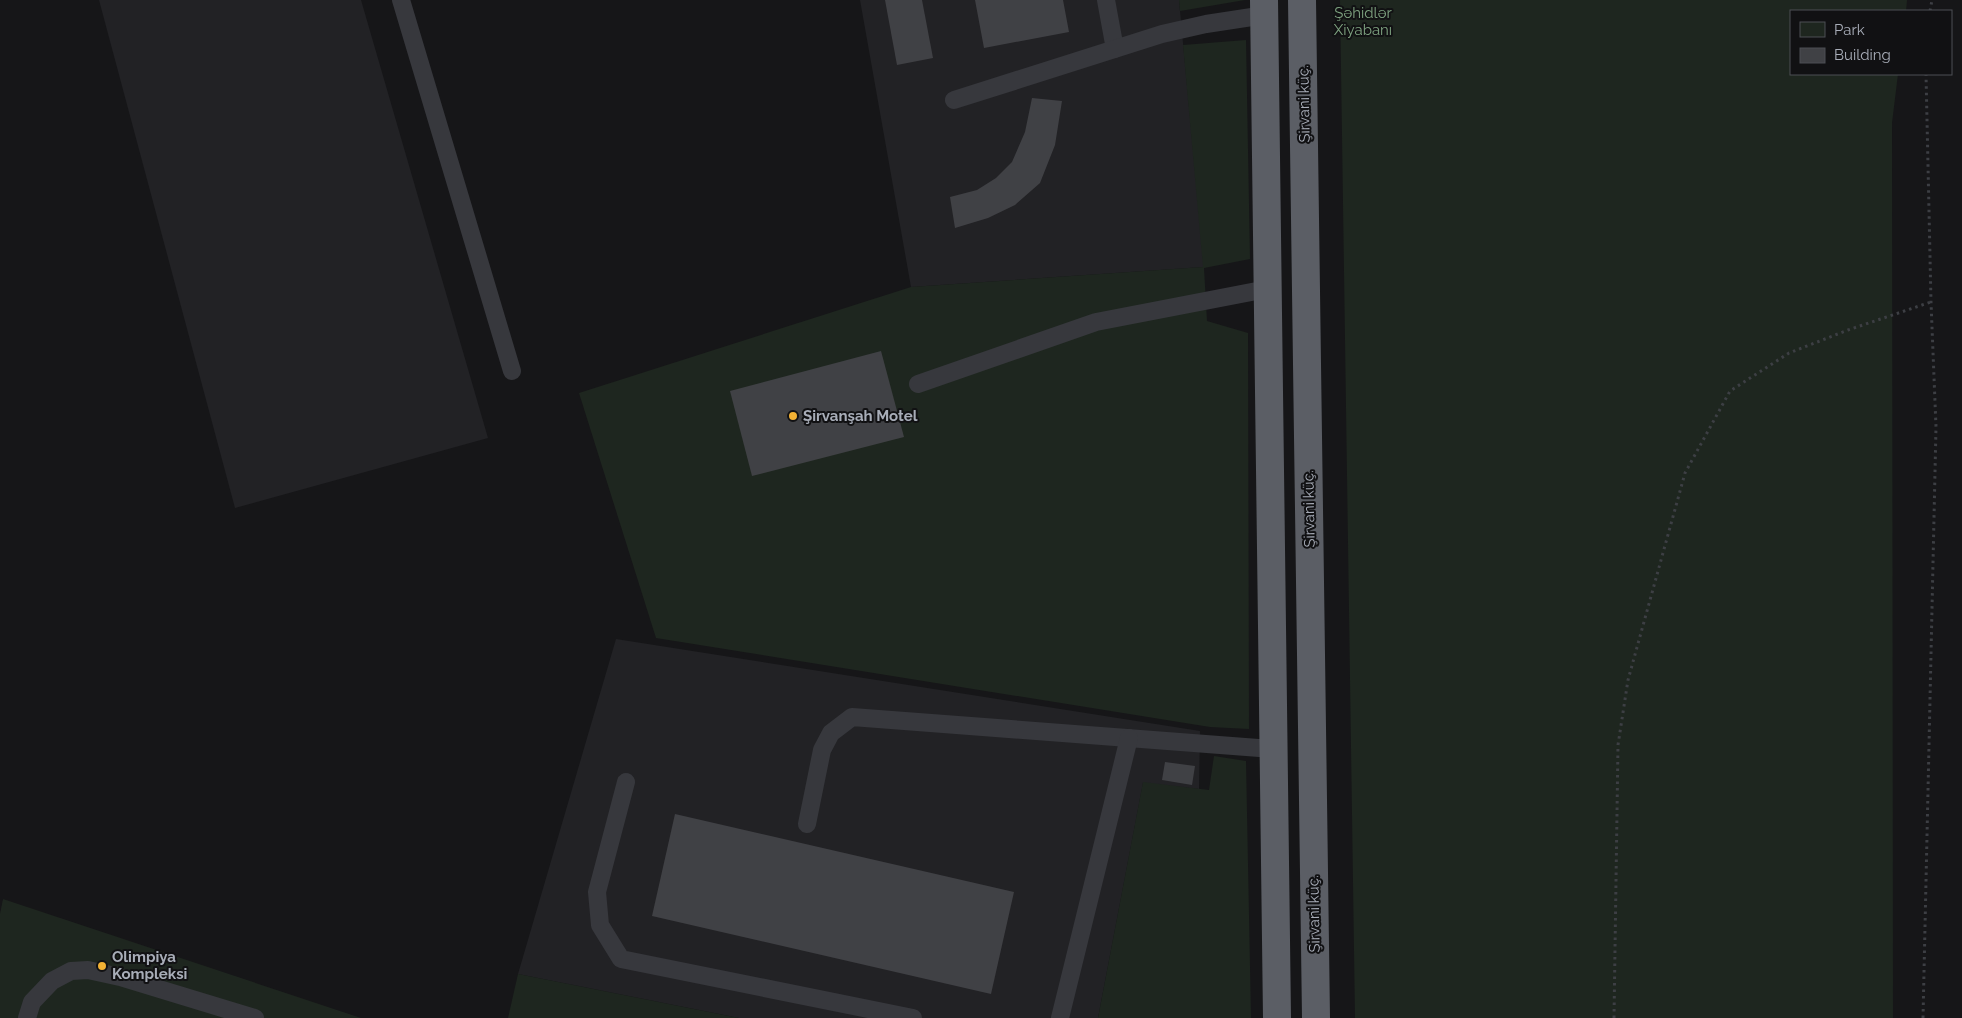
<svg xmlns="http://www.w3.org/2000/svg" width="1962" height="1018" viewBox="0 0 1962 1018" font-family="Raleway,sans-serif">
<style>
.built{fill:#222225}
.green{fill:#1e261f}
.building{fill:#404145}
.lines{fill:none;stroke-linecap:round;stroke-linejoin:round}
.path{stroke:#3d3f44;stroke-width:3;stroke-dasharray:2.5 4;stroke-linecap:butt}
.service{stroke:#37383d;stroke-width:18}
.trunk{stroke:#5b5e65;stroke-width:28}
.poi-dot{fill:#f2b134;stroke:#111113;stroke-width:2}
.labels{text-anchor:middle;dominant-baseline:central;stroke-width:4;stroke-linejoin:round;paint-order:stroke}
.park-label{font-size:15px;fill:#7fa381;stroke:#111113}
.street-label{font-size:15px;fill:#a8adb8;stroke:#111113}
.poi-label{font-size:15px;font-weight:bold;fill:#a8adb8;stroke:#111113;text-anchor:start}
</style>
<rect width="100%" height="100%" fill="#161618"/>
<g class="built">
<path d="M 99,0 L 361,0 L 488,438 L 235,508 Z"/>
<path d="M 860,0 L 1179,0 L 1204,267 L 911,287 Z"/>
<path d="M 616,639 L 1200,731 L 1199,789 L 1143,783 L 1098,1018 L 739,1018 L 518,974 Z"/>
</g>
<g class="green">
<path d="M 1179,0 L 1245,0 L 1180,11 Z"/>
<path d="M 1340,0 L 1907,0 L 1906,11 L 1791,11 L 1791,74 L 1898,74 L 1892,123 L 1893,1018 L 1355,1018 Z"/>
<path d="M 1246,40 L 1250,259 L 1204,268 L 1207,321 L 1248,333 L 1249,729 L 1210,727 L 656,638 L 579,393 L 911,287 L 1203,267 L 1183,45 Z"/>
<path d="M 1214,756 L 1246,761 L 1251,1018 L 1098,1018 L 1143,782 L 1209,790 Z"/>
<path d="M 3,899 L 361,1018 L 0,1018 L 0,914 Z"/>
<path d="M 518,974 L 739,1018 L 508,1018 Z"/>
</g>
<g class="building">
<path d="M 885,0 L 922,0 L 933,58 L 897,65 Z"/>
<path d="M 975,0 L 1063,0 L 1069,32 L 984,48 Z"/>
<path d="M 1032,98 L 1062,101 L 1055,145 L 1040,183 L 1015,205 L 988,218 L 955,228 L 950,197 L 977,190 L 996,178 L 1012,162 L 1025,132 Z"/>
<path d="M 881,351 L 904,437 L 752,476 L 730,391 Z"/>
<path d="M 1165,762 L 1195,766 L 1192,785 L 1162,780 Z"/>
<path d="M 675,814 L 1014,892 L 991,994 L 652,916 Z"/>
</g>
<g class="lines">
<g class="path">
<path d="M 1930,11 L 1932,0"/>
<path d="M 1614,1018 L 1618,745 L 1628,680 L 1685,473 L 1730,391 L 1789,353 L 1848,330 L 1931,302"/>
<path d="M 1923,1018 L 1936,427 L 1931,302 L 1926,74"/>
</g>
<g class="service">
<path d="M 401,0 L 512,371"/>
<path d="M 1106,0 L 1115,49"/>
<path d="M 954,100 L 1162,34 L 1206,24 L 1265,15"/>
<path d="M 918,384 L 1096,322 L 1267,289"/>
<path d="M 626,782 L 597,892 L 600,925 L 621,959 L 913,1018"/>
<path d="M 807,824 L 822,750 L 831,733 L 852,717 L 1273,749"/>
<path d="M 27,1018 L 32,1002 L 52,981 L 71,971 L 88,970 L 120,977 L 255,1018"/>
<path d="M 1060,1018 L 1129,738"/>
</g>
<g class="trunk">
<path d="M 1264,0 L 1277,1018"/>
<path d="M 1302,0 L 1316,1018"/>
</g>
</g>
<g class="poi-dot">
<circle cx="793" cy="416" r="5"/>
<circle cx="102" cy="966" r="5"/>
</g>
<g class="labels">
<g class="park-label">
<text x="1363" y="13">Şəhidlər<tspan x="1363" dy="17">Xiyabanı</tspan></text>
</g>
<g class="street-label">
<text transform="translate(1304 104) rotate(-91)">Şirvani küç.</text>
<text transform="translate(1309 509) rotate(-91)">Şirvani küç.</text>
<text transform="translate(1314 914) rotate(-91)">Şirvani küç.</text>
</g>
<g class="poi-label">
<text x="803" y="416">Şirvanşah Motel</text>
<text x="112" y="957">Olimpiya<tspan x="112" dy="17">Kompleksi</tspan></text>
</g>
</g>
<rect x="1790" y="10" width="162" height="65" fill="#111113" stroke="#4d4f55"/>
<rect x="1800" y="22" width="25" height="15" fill="#1e261f" stroke="#4d4f55"/>
<text x="1834" y="35" font-size="15" fill="#a8adb8">Park</text>
<rect x="1800" y="48" width="25" height="15" fill="#404145" stroke="#4d4f55"/>
<text x="1834" y="60" font-size="15" fill="#a8adb8">Building</text>
</svg>
